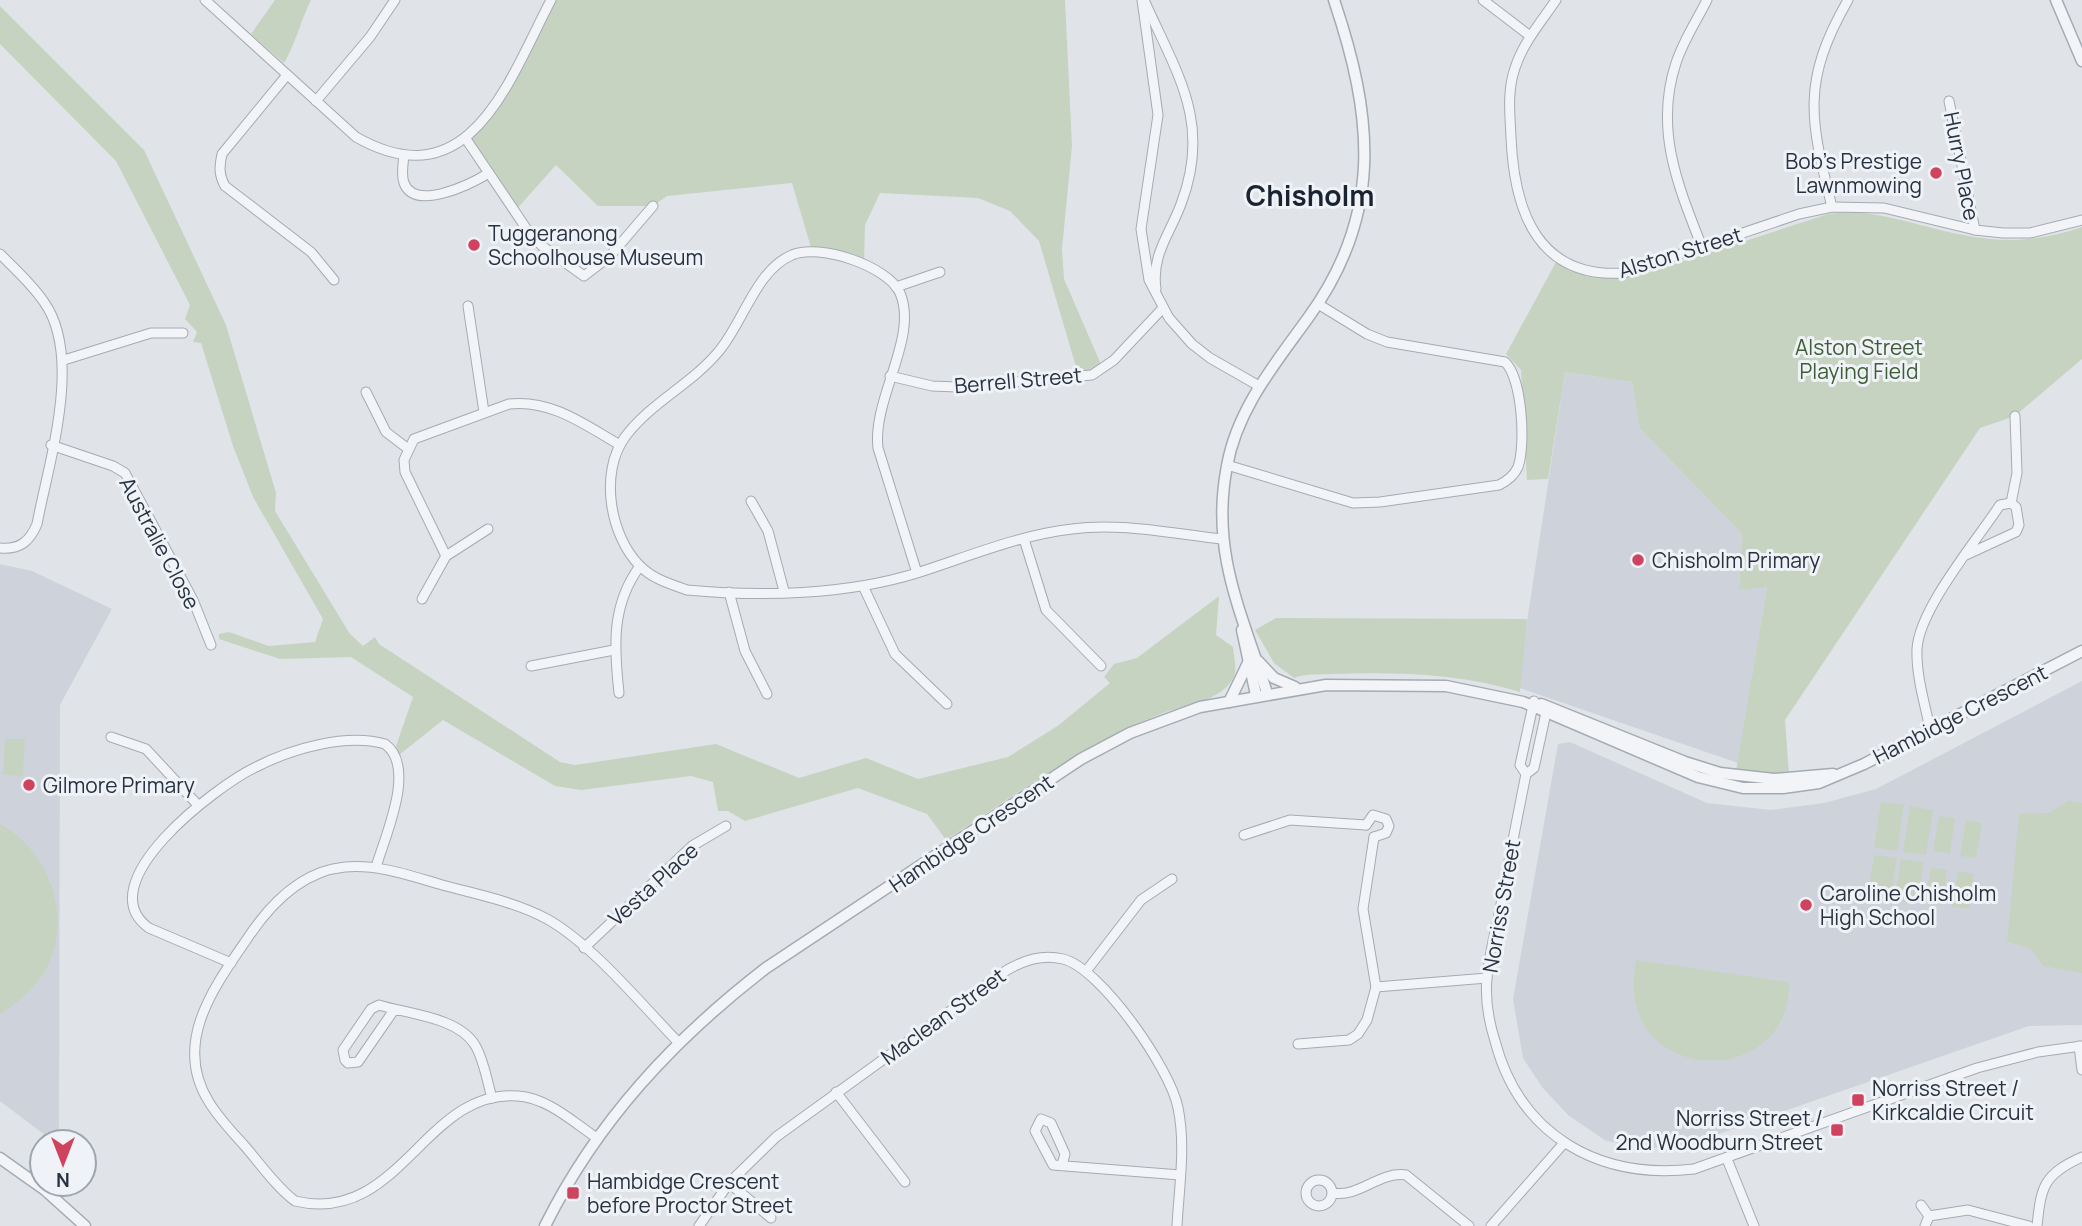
<svg xmlns="http://www.w3.org/2000/svg" width="2082" height="1226" viewBox="0 0 2082 1226" font-family="Manrope,sans-serif">
<style>
.built{fill:#ced3db}
.green{fill:#c6d3c1}
.lines{fill:none;stroke-linecap:round;stroke-linejoin:round}
.minor-casing{stroke:#a5abb3;stroke-width:11}
.tertiary-casing{stroke:#a5abb3;stroke-width:13}
.minor{stroke:#f2f4f7;stroke-width:9}
.tertiary{stroke:#f2f4f7;stroke-width:10}
.poi-dot{fill:#cf435e;stroke:#eff2f6;stroke-width:2.5}
.labels{text-anchor:middle;dominant-baseline:central;stroke-width:6;stroke-linejoin:round;paint-order:stroke}
.poi-label{font-size:21px;fill:#283240;stroke:#eff2f6;text-anchor:start}
.street-label{font-size:21px;fill:#283240;stroke:#eff2f6}
.park-label{font-size:21px;fill:#3e5c35;stroke:#eff2f6}
.district-label{font-size:28px;font-weight:bold;fill:#1a2331;stroke:#eff2f6}
</style>
<rect width="100%" height="100%" fill="#e0e4e9"/>
<g class="built">
<path d="M 1565,372 L 1632,382 L 1640,429 L 1742,534 L 1739,590 L 1767,586 L 1738,763 L 1517,687 Z"/>
<path d="M 0,564 L 32,571 L 112,609 L 60,705 L 59,1142 L 54,1142 L 0,1101 Z"/>
<path d="M 2082,681 L 2082,1025 L 2029,1026 L 1687,1145 L 1653,1148 L 1606,1141 L 1568,1115 L 1542,1087 L 1523,1058 L 1513,999 L 1558,744 L 1570,742 L 1707,803 L 1771,810 L 1824,803 L 1876,789 Z"/>
</g>
<g class="green">
<path d="M 275,0 L 311,0 C 300,22 296,43 284,63 L 251,34 Z"/>
<path d="M 551,0 L 1065,0 L 1072,146 L 1062,249 L 1064,279 L 1103,369 L 1079,377 L 1039,241 L 1010,211 L 978,198 L 880,193 L 865,225 L 864,265 L 812,251 L 792,183 L 667,196 L 653,206 L 598,206 L 556,165 L 515,211 L 466,139 L 486,120 Z"/>
<path d="M 0,6 L 144,150 L 226,325 L 276,493 L 275,511 L 350,634 L 363,646 L 375,637 L 379,644 L 560,762 L 575,765 L 716,744 L 799,778 L 866,758 L 918,779 L 1008,757 L 1059,725 L 1110,683 L 1104,677 L 1114,664 L 1137,658 L 1219,596 L 1216,635 L 1233,647 C 1234,659 1239,673 1230,683 C 1215,702 1185,705 1163,713 C 1085,743 1015,795 946,840 L 927,814 L 858,788 L 745,821 L 728,811 L 718,811 L 713,782 L 691,776 L 581,790 L 555,786 L 443,720 L 399,755 L 395,749 L 413,697 L 351,657 L 280,659 L 219,639 L 219,634 L 229,632 L 269,646 L 315,642 L 323,619 L 253,497 L 233,446 L 201,343 L 193,342 L 197,332 L 185,319 L 190,305 L 116,161 L 0,44 Z"/>
<path d="M 1846,212 C 1896,213 1941,235 1991,239 C 2023,242 2052,237 2082,227 L 2082,359 L 2015,416 L 1980,428 L 1785,720 L 1789,774 L 1736,771 L 1767,587 L 1739,590 L 1742,534 L 1640,429 L 1632,382 L 1565,372 L 1548,479 L 1527,480 L 1521,370 L 1506,354 L 1556,262 C 1584,281 1615,280 1647,273 L 1828,214 Z"/>
<path d="M 1276,618 L 1527,619 L 1520,692 C 1459,673 1394,672 1331,674 C 1319,675 1305,673 1294,678 L 1274,663 L 1255,630 Z"/>
<path d="M 5,739 L 25,739 L 23,776 L 3,775 Z"/>
<path d="M 2068,801 L 2082,803 L 2082,973 L 2043,966 L 2030,948 L 2007,942 L 2019,814 L 2049,813 Z"/>
<path d="M 1881,802 L 1904,805 L 1897,851 L 1874,847 Z"/>
<path d="M 1910,806 L 1933,810 L 1926,855 L 1903,852 Z"/>
<path d="M 1939,816 L 1955,818 L 1950,854 L 1933,851 Z"/>
<path d="M 1966,820 L 1982,823 L 1976,858 L 1960,856 Z"/>
<path d="M 0,824 C 50,851 73,917 46,969 C 35,989 18,1002 0,1014 Z"/>
<path d="M 1874,855 L 1897,858 L 1890,900 L 1867,897 Z"/>
<path d="M 1901,859 L 1924,862 L 1917,904 L 1894,901 Z"/>
<path d="M 1931,867 L 1947,870 L 1941,905 L 1925,903 Z"/>
<path d="M 1958,871 L 1974,874 L 1969,909 L 1952,907 Z"/>
<path d="M 1636,960 L 1789,982 C 1793,1092 1610,1088 1636,960 Z"/>
</g>
<g class="lines">
<defs>
<g id="minor">
<path d="M 205,0 L 356,137 C 470,202 509,80 551,0"/>
<path d="M 1142,0 L 1158,115 L 1141,229 L 1149,280 L 1169,318 L 1192,344 L 1210,358 L 1259,386"/>
<path d="M 1483,0 L 1530,36"/>
<path d="M 1556,0 C 1541,22 1523,43 1515,68 C 1507,91 1510,114 1511,137 C 1514,210 1537,279 1624,273 L 1799,214 L 1832,207 L 1884,208 L 1975,230 L 2003,233 L 2030,233 L 2082,220"/>
<path d="M 1145,2 C 1177,74 1212,123 1181,204 C 1170,234 1151,255 1156,289"/>
<path d="M 287,75 L 222,154 C 219,167 219,175 225,186 L 311,252 L 334,280"/>
<path d="M 316,101 L 370,37 L 395,0"/>
<path d="M 1949,101 L 1975,230"/>
<path d="M 466,139 L 528,231 L 542,246 L 584,276 L 610,256 L 653,206"/>
<path d="M 404,155 C 403,164 401,175 404,183 C 415,212 471,184 489,173"/>
<path d="M 1832,207 C 1810,119 1801,82 1848,0"/>
<path d="M 1702,247 C 1678,186 1654,129 1676,63 C 1683,41 1697,20 1707,0"/>
<path d="M 0,254 C 15,269 32,284 44,302 C 83,357 49,461 37,524 C 30,541 20,550 0,548"/>
<path d="M 896,287 L 940,272"/>
<path d="M 468,306 L 484,412"/>
<path d="M 64,360 L 151,333 L 183,333"/>
<path d="M 890,376 L 932,386 L 957,387 L 1092,375 L 1114,360 L 1163,308"/>
<path d="M 366,392 L 386,432 L 407,448"/>
<path d="M 51,445 L 113,466 L 125,473 L 193,600 L 211,645"/>
<path d="M 1227,465 L 1353,503 L 1380,502 L 1499,485 C 1507,481 1514,476 1518,467 C 1526,444 1522,378 1505,362 L 1387,342 L 1367,334 L 1318,304"/>
<path d="M 751,501 L 768,531 L 784,591"/>
<path d="M 2011,503 L 2017,473 L 2015,416"/>
<path d="M 1024,539 L 1046,610 L 1101,666"/>
<path d="M 446,556 L 405,472 L 404,460 L 414,439 L 509,404 C 551,399 585,425 620,445"/>
<path d="M 917,573 C 846,595 761,597 687,590 C 670,584 653,579 640,566 C 610,536 599,473 625,437 C 650,403 692,384 719,351 C 743,323 756,270 792,255 C 819,243 888,266 900,293 C 919,337 872,399 878,448 L 917,573 C 967,557 1019,535 1072,529 C 1120,522 1174,534 1222,539"/>
<path d="M 864,588 L 895,654 L 947,704"/>
<path d="M 729,592 L 745,651 L 767,694"/>
<path d="M 422,599 L 446,556 L 488,529"/>
<path d="M 531,666 L 614,650"/>
<path d="M 619,693 C 614,647 611,605 640,566"/>
<path d="M 1534,701 L 1520,765 L 1526,774 C 1517,819 1508,864 1500,910 C 1495,932 1489,955 1487,978 C 1485,998 1489,1022 1495,1041 C 1520,1136 1599,1180 1694,1169 L 1977,1068 L 2038,1052 L 2082,1046"/>
<path d="M 1930,729 C 1925,704 1916,676 1917,649 C 1919,609 1977,540 2000,505 L 2011,503 L 2016,507 L 2019,525 L 2016,532 L 1966,555"/>
<path d="M 111,737 L 146,749 L 197,804"/>
<path d="M 1526,774 L 1534,768 L 1547,708"/>
<path d="M 1366,825 L 1373,815 L 1386,819 L 1389,826 L 1386,833 L 1374,837"/>
<path d="M 1244,835 L 1290,820 L 1366,825"/>
<path d="M 584,948 L 692,846 L 726,826"/>
<path d="M 231,963 L 149,928 C 87,884 216,786 256,767 C 291,749 346,733 385,744 C 417,767 385,836 376,867"/>
<path d="M 1087,970 L 1141,900 L 1172,879"/>
<path d="M 1376,987 L 1487,978"/>
<path d="M 394,1010 L 358,1062 L 348,1063 L 345,1060 L 343,1050 L 371,1009 L 379,1005 C 407,1014 458,1017 475,1045 C 484,1060 487,1081 492,1098"/>
<path d="M 1298,1044 L 1349,1040 L 1358,1034 L 1367,1020 L 1376,987 L 1363,909 L 1374,837"/>
<path d="M 2079,1046 L 2082,1070"/>
<path d="M 836,1092 L 905,1182"/>
<path d="M 597,1138 C 573,1122 548,1098 518,1096 C 425,1088 400,1226 295,1201 C 276,1187 259,1162 243,1144 C 231,1131 218,1117 209,1102 C 172,1043 214,987 247,939 C 270,904 301,871 345,867 C 377,864 408,875 439,884 C 474,894 514,901 547,919 C 592,944 641,1004 678,1042"/>
<path d="M 1727,1159 L 1754,1226"/>
<path d="M 1062,1165 L 1065,1154 L 1051,1123 L 1041,1119 L 1035,1131 L 1053,1165 L 1180,1175"/>
<circle cx="1319" cy="1193" r="13"/>
<path d="M 729,1183 L 771,1218"/>
<path d="M 1333,1193 C 1358,1198 1380,1171 1406,1175 L 1469,1226"/>
<path d="M 1921,1205 L 1929,1216 L 1968,1210 L 2029,1226"/>
<path d="M 699,1226 L 729,1183 L 776,1137 L 1007,970 C 1025,960 1042,954 1063,959 C 1101,968 1171,1070 1178,1108 C 1186,1146 1179,1187 1177,1226"/>
<path d="M 1491,1226 L 1564,1143"/>
<path d="M 1925,1226 L 1929,1216"/>
<path d="M 2037,1226 C 2041,1186 2044,1174 2082,1157"/>
</g>
<g id="tertiary">
<path d="M 2056,0 L 2082,61"/>
<path d="M 1242,630 L 1256,695"/>
<path d="M 1258,661 L 1274,678 L 1295,687"/>
<path d="M 1267,693 C 1242,613 1210,552 1227,466 C 1237,409 1275,364 1308,318 C 1384,214 1373,116 1334,0"/>
<path d="M 1229,702 L 1248,663"/>
<path d="M 1541,704 L 1685,762 L 1720,773 L 1774,779 L 1833,774"/>
<path d="M 0,1158 L 45,1190 L 85,1226"/>
<path d="M 545,1226 C 597,1121 674,1039 766,968 L 1081,759 L 1130,733 L 1200,707 L 1326,685 L 1446,686 L 1523,702 L 1698,777 L 1743,788 L 1783,788 L 1819,783 L 1864,764 L 2082,651"/>
</g>
</defs>
<use href="#minor" class="minor-casing"/>
<use href="#tertiary" class="tertiary-casing"/>
<use href="#minor" class="minor"/>
<use href="#tertiary" class="tertiary"/>
</g>
<g class="poi-dot">
<circle cx="1936" cy="173" r="7"/>
<circle cx="474" cy="245" r="7"/>
<circle cx="1638" cy="560" r="7"/>
<circle cx="29" cy="785" r="7"/>
<circle cx="1806" cy="905" r="7"/>
<rect x="1851" y="1093" width="14" height="14" rx="3.5"/>
<rect x="1830" y="1123" width="14" height="14" rx="3.5"/>
<rect x="566" y="1186" width="14" height="14" rx="3.5"/>
</g>
<g class="labels">
<g class="poi-label">
<text x="1922" y="161" text-anchor="end">Bob's Prestige<tspan x="1922" dy="24">Lawnmowing</tspan></text>
<text x="488" y="233">Tuggeranong<tspan x="488" dy="24">Schoolhouse Museum</tspan></text>
<text x="1652" y="560">Chisholm Primary</text>
<text x="43" y="785">Gilmore Primary</text>
<text x="1820" y="893">Caroline Chisholm<tspan x="1820" dy="24">High School</tspan></text>
<text x="1872" y="1088">Norriss Street /<tspan x="1872" dy="24">Kirkcaldie Circuit</tspan></text>
<text x="1823" y="1118" text-anchor="end">Norriss Street /<tspan x="1823" dy="24">2nd Woodburn Street</tspan></text>
<text x="587" y="1181">Hambidge Crescent<tspan x="587" dy="24">before Proctor Street</tspan></text>
</g>
<g class="street-label">
<text transform="translate(1962 166) rotate(79)">Hurry Place</text>
<text transform="translate(1680 252) rotate(-17)">Alston Street</text>
<text transform="translate(1018 380) rotate(-5)">Berrell Street</text>
<text transform="translate(160 543) rotate(62)">Australie Close</text>
<text transform="translate(1960 714) rotate(-27)">Hambidge Crescent</text>
<text transform="translate(971 833) rotate(-34)">Hambidge Crescent</text>
<text transform="translate(653 884) rotate(-42)">Vesta Place</text>
<text transform="translate(1501 906) rotate(-80)">Norriss Street</text>
<text transform="translate(943 1016) rotate(-36)">Maclean Street</text>
</g>
<g class="park-label">
<text x="1859" y="347">Alston Street<tspan x="1859" dy="24">Playing Field</tspan></text>
</g>
<g class="district-label">
<text x="1310" y="195">Chisholm</text>
</g>
</g>
<g transform="translate(63 1163) rotate(180)"><circle r="33" fill="#eff2f6" stroke="#9fa5ad" stroke-width="2"/>
<path d="M0-5L12 26L0 18L-12 26Z" fill="#cf435e"/>
<text y="-10" font-size="19" font-weight="bold" text-anchor="middle" fill="#283240">N</text>
</g>
</svg>
